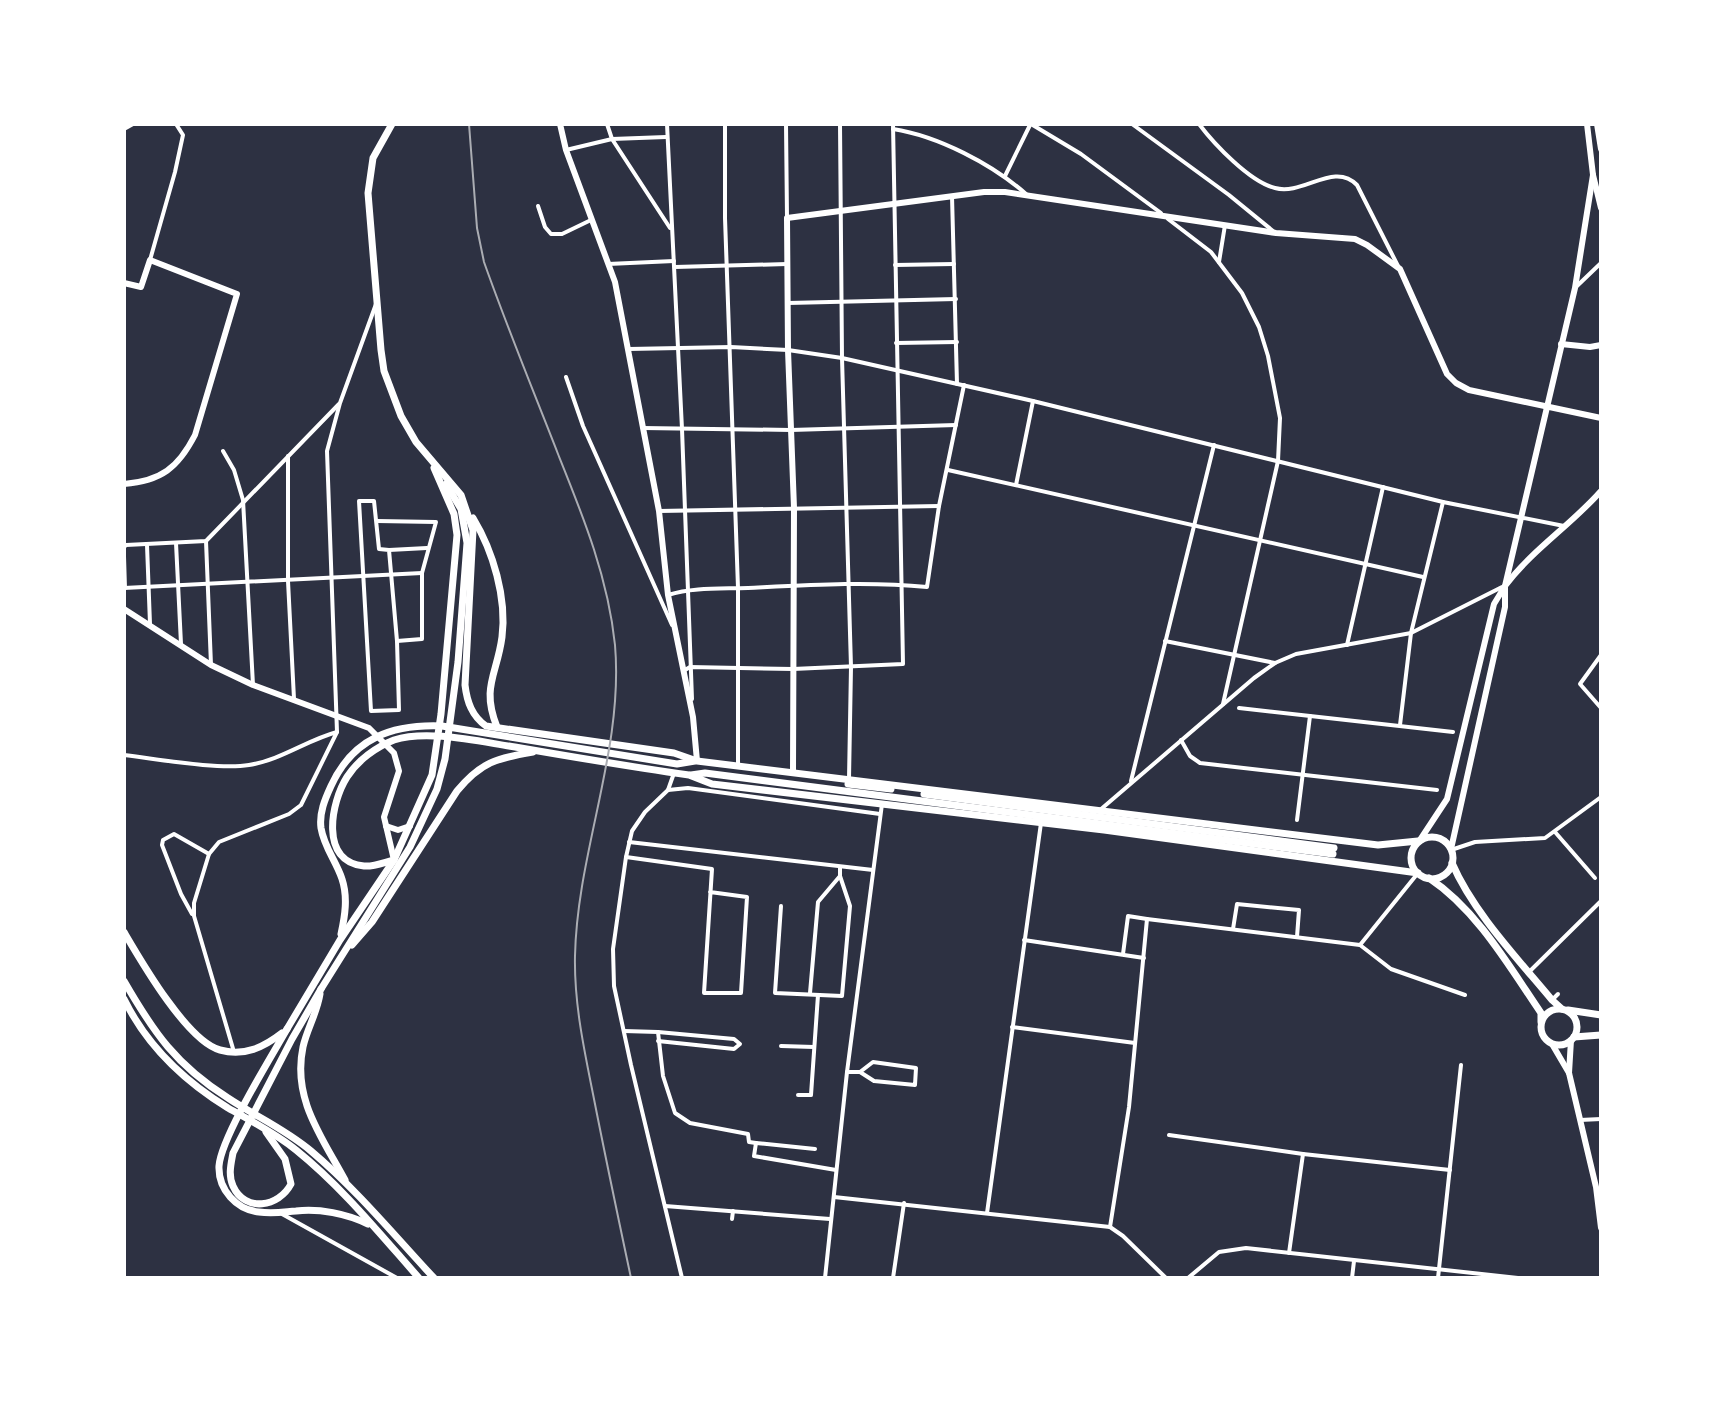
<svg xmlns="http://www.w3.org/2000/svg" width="1725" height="1402" viewBox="0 0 1725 1402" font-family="'Fira Sans',sans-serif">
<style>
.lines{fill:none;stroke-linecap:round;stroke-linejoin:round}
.minor{stroke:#fff;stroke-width:4}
.tertiary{stroke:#fff;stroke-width:6}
.secondary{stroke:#fff;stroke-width:6}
.primary{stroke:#fff;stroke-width:7}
.trunk{stroke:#fff;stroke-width:7}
.rail{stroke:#abadb3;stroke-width:2}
</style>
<rect width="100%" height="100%" fill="#2d3142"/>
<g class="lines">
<g class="minor">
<path d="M 607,124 L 612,139 L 670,228"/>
<path d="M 667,124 L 682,429 L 692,699"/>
<path d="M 725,124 L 725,218 L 738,588 L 738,765"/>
<path d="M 786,124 L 787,218"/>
<path d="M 840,124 L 842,358 L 851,667 L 849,779"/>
<path d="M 1031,124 L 1081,154 L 1161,213"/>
<path d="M 1132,124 L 1229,195 L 1273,231"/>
<path d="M 1199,124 C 1214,144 1250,182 1275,188 C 1303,196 1334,161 1357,185 L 1399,268"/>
<path d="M 124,129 L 133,124"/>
<path d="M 893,129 C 938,136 992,164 1026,194"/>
<path d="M 566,150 L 612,139 L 666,137"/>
<path d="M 1005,176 L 1030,125"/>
<path d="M 952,196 L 957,384"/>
<path d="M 538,206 L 545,227 L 551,234 L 562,234 L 591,220"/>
<path d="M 1168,219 L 1211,252 L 1242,293 L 1259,327 L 1268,356 L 1280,418 L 1278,461 L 1223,704"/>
<path d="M 150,260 L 175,172 L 183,135 L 176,124"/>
<path d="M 1219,262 L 1225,225"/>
<path d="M 608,264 L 674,261"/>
<path d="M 895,265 L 954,264"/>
<path d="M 675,267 L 787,264"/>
<path d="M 1577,286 L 1601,263"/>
<path d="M 788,303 L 956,299"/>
<path d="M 896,343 L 957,342"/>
<path d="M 629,349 L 731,347 L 788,350 L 842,358 L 1033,401 L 1443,502 L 1564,526"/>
<path d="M 566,377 L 583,426 L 672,625"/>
<path d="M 643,428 L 791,430 L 956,425"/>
<path d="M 223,451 L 234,470 L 243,500 L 253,685"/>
<path d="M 288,456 L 288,581 L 294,699"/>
<path d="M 948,470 L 1423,577"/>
<path d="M 1016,485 L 1033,401"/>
<path d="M 359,501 L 374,501 L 379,549 L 389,550 L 397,641 L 399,710 L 371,711 Z"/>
<path d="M 659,511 L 939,506"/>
<path d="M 377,521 L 436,522 L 422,573 L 422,639 L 397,641"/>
<path d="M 206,541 L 211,665"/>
<path d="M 176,543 L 181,644"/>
<path d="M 147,545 L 150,624"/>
<path d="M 124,547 L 126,545 L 206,541 L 339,404"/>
<path d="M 389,550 L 427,548"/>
<path d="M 124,556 L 125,588"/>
<path d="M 124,588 L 422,573"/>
<path d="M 668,595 C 694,587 720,589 748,588 C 807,585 868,581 927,587 L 939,506 L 964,385"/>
<path d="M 1165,641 L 1275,663"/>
<path d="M 1347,645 L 1383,487"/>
<path d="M 1601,655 L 1580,684 L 1601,708"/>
<path d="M 685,670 L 690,667 L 793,669 L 903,664 L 893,124"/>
<path d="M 1239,708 L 1453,732"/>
<path d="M 1400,725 L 1411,633 L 1443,502"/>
<path d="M 1181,740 L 1190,756 L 1200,763 L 1437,790"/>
<path d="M 124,755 C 158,759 218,770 249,765 C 281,760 307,740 337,732"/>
<path d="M 674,773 L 668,790 L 645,812 L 632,831 L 626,857 L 613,949 L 614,986 L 631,1065 L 682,1278"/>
<path d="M 1131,781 L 1214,445"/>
<path d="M 668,790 L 688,788 L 880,814"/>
<path d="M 1100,810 L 1254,678 L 1275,663 L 1296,654 L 1411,633 L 1502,587"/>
<path d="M 1297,820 L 1310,716"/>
<path d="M 1555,832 L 1595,878"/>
<path d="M 629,842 L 873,870"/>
<path d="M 1451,850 L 1475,842 L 1545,838 L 1601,797"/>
<path d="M 626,857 L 712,869 L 704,993 L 741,993 L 747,897 L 710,892"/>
<path d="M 781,906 L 775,993 L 842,996 L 850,906 L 840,876 L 840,867"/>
<path d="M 192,914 L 181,894 L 162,845 L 163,840 L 174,834 L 209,854"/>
<path d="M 1233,929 L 1237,904 L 1299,910 L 1297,937"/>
<path d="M 1024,940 L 1144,958"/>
<path d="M 1360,945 L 1418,873"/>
<path d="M 1123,954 L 1128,916 L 1147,919"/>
<path d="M 1529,972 L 1601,901"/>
<path d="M 810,993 L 818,902 L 840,876"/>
<path d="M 1552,1000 L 1558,994"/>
<path d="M 1012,1027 L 1135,1043"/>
<path d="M 624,1031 L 658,1032 L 663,1076 L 675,1113 L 690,1123 L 748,1134 L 749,1142 L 756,1143 L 754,1156 L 836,1170"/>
<path d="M 658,1032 L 734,1039 L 740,1044 L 734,1049 L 658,1041"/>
<path d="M 781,1046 L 814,1047"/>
<path d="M 234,1052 L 194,916 L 194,903 L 209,854 L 219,842 L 289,814 L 301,805 L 337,732 L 327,451 L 340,403 L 376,304"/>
<path d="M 847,1072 L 860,1072 L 874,1081 L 915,1085 L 916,1068 L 873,1062 L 860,1072"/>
<path d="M 798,1095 L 811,1095 L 818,995"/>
<path d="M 1580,1120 L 1601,1119"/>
<path d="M 1169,1135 L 1303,1154"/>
<path d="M 756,1143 L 815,1149"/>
<path d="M 834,1197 L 1110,1227 L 1123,1236 L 1166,1278"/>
<path d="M 665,1206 L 830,1219"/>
<path d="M 987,1213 L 1041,823"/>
<path d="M 282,1214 L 397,1278"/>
<path d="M 732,1219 L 733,1211"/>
<path d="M 1110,1227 L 1129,1107 L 1147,919 L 1360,945 L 1391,969 L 1465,995"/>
<path d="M 1289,1253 L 1303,1154 L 1450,1170"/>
<path d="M 825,1278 L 847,1072 L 882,804"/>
<path d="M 893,1278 L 904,1203"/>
<path d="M 1188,1278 L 1219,1252 L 1246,1248 L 1518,1278"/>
<path d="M 1352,1278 L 1354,1261"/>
<path d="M 1438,1278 L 1461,1065"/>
</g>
<g class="tertiary">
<path d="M 560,124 L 566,150 L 615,282 L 659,511 L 668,595 L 693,717 L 697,761"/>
<path d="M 124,283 L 141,287 L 150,260 L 237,294 L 195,435 C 178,468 161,481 124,484"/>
<path d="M 124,609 L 211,665 L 253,685 L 369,728 L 394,753 L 399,771 L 384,817 L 394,860"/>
<path d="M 793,772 L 794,508 L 788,350 L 787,218 L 984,192 L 1005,192 L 1276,233 L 1355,239 L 1367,245 L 1400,269 L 1447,374 L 1456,383 L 1469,390 L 1601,418"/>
<path d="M 386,826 L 398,830 L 410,826"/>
</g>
<g class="secondary">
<path d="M 1587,124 L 1593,175 L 1601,208"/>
<path d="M 1597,124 L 1601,149"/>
<path d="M 1561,344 L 1590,347 L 1601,345"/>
<path d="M 1420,840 L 1447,799 L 1494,604 L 1505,586 L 1575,288 L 1593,175"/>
<path d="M 1451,849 L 1505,607 L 1505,586 C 1532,550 1571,525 1601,491"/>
<path d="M 1571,1040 L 1569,1073 L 1596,1187 L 1601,1228"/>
<path d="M 1552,1044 L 1569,1073"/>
</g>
<g class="primary">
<path d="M 392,124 L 373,158 L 368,193 L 381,350 L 384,371 L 401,416 L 416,442 L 461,495 L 473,530 L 465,685 C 467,702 472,716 486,726 L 674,753 L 697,761 L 1378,845 L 1418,841"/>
<path d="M 473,518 C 493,551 507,598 502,637 C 497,675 481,687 497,727"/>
<path d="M 691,775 L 705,773 L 1333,854"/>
<path d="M 848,784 L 891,789"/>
<path d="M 924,794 L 1334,848"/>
<circle cx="1432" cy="858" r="21"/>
<path d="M 394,860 C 385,862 374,867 364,866 C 319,862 331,802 347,777 C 358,760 376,747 394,740 C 428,729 481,742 515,747 C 573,757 631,767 689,775 L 712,784 L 1104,830 L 1418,873"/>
<path d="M 1452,863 C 1473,912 1518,959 1552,1000 L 1562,1009"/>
<path d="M 1429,878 C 1477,910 1509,966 1541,1013 L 1541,1022"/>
<path d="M 341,934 C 345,916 348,897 342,879 C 336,861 324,847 321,828 C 319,813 325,799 331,786 C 353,738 392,724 442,726 L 677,764 L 695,761"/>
<path d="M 352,945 L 372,922 L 457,791 C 481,762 497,758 533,752"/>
<path d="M 321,989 L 410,847 L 437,789 L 445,759 L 458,662 L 467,543 L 461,509 L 446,484"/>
<circle cx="1559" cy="1027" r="18"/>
<path d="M 1568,1010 L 1601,1015"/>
<path d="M 287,1029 L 340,940 L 394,860 L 432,775 L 441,714 L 457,535 L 454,514 L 434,468"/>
<path d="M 1574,1037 L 1601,1035"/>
</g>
<g class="trunk">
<path d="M 124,932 C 141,961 187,1041 220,1050 C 244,1057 264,1047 282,1033"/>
<path d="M 124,981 C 154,1033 176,1065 228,1098 C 255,1116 285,1129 311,1151 C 356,1189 394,1235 434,1278"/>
<path d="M 320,994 C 317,1013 307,1029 303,1047 C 292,1099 322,1137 345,1180"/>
<path d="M 124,999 C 147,1046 184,1081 228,1108 C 251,1121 275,1133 296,1150 C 342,1187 380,1234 419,1278"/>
<path d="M 287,1029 C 271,1057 221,1138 219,1166 C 218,1190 237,1210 259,1212 C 273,1214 283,1212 296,1211 C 319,1208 347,1214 368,1224"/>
<path d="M 266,1132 L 285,1159 L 291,1184 C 279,1207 245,1213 233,1186 C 228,1175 231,1164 233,1153 L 292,1039 L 321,989"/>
</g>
<path class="rail" d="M 469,124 L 477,228 L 484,262 C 507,327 533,390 558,454 C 583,516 608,577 615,645 C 624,750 577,852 575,956 C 574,1003 584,1049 593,1094 C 605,1155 618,1217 631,1278"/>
</g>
<rect width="1725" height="1402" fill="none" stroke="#ffffff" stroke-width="252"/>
</svg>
